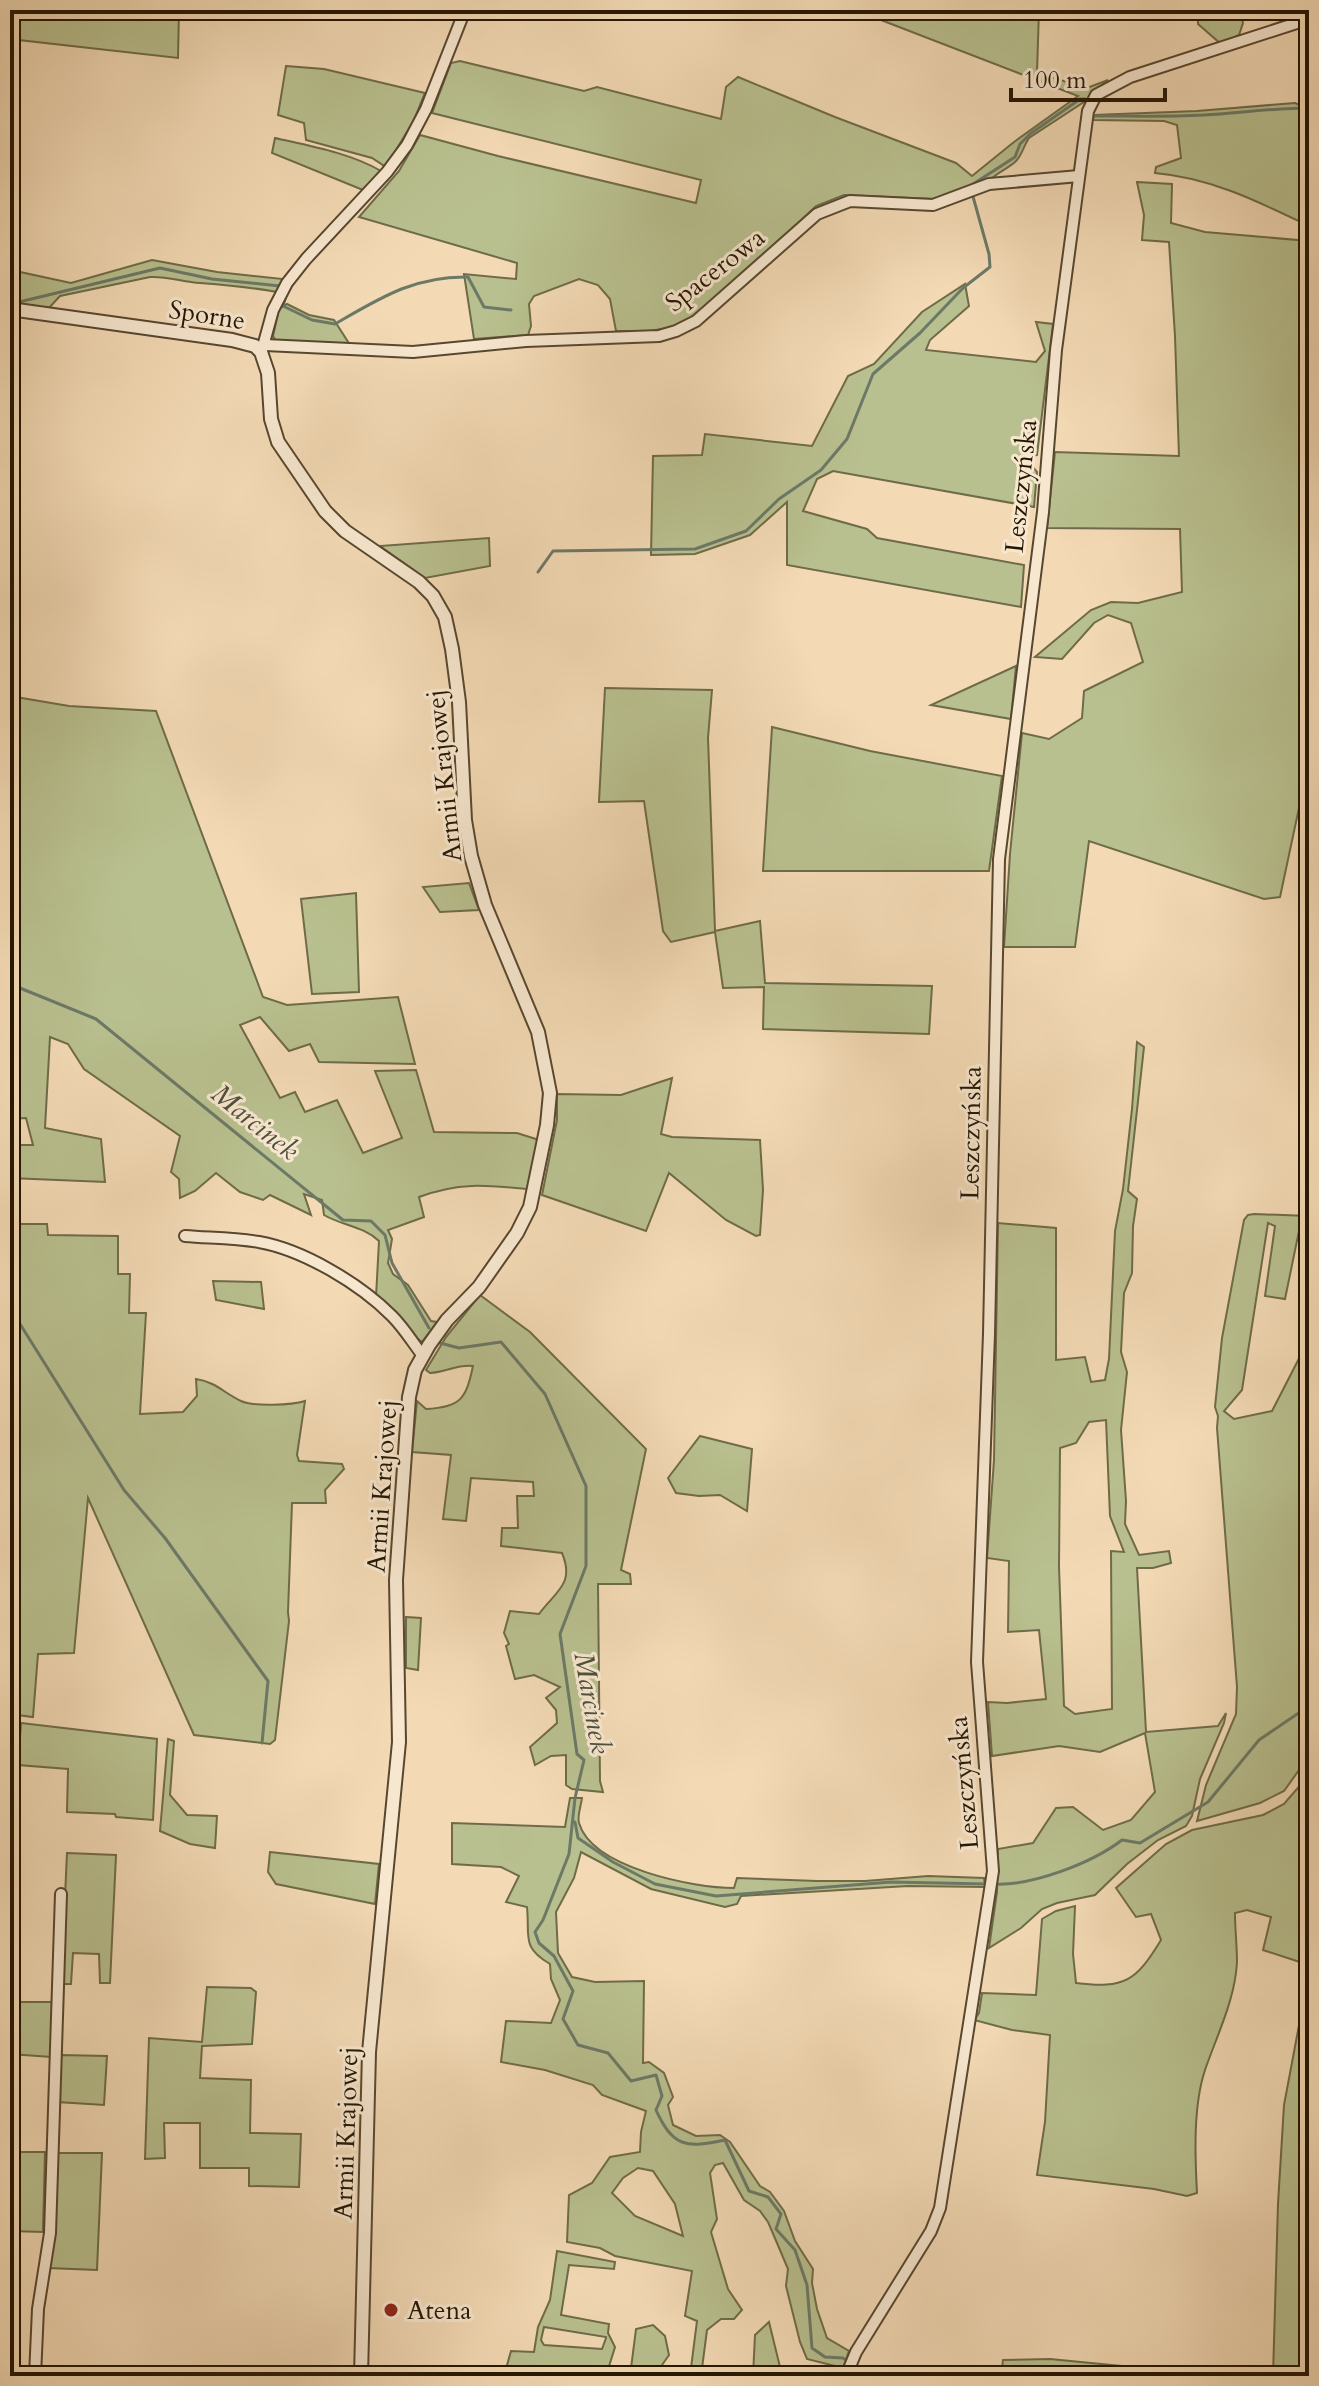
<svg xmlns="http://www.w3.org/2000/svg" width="1319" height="2386" viewBox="0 0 1319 2386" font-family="Cardo,serif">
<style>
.green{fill:#b9c08f;stroke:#6f6b48;stroke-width:2;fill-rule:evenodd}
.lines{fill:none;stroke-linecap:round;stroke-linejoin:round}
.stream{stroke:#6c7967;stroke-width:3}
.minor-casing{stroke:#58472f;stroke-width:14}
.tertiary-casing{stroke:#58472f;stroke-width:16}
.minor{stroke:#f7e7cf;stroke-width:10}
.tertiary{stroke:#f7e7cf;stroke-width:12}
.poi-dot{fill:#8f2418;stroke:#f7e7cf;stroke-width:3}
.labels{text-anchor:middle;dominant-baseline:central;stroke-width:6;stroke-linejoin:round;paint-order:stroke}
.street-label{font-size:26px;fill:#251602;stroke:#f7e7cf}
.poi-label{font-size:26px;fill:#251602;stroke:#f7e7cf;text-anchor:start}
.water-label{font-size:28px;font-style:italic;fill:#4e503d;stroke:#f7e7cf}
</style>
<rect width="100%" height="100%" fill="#f3dab5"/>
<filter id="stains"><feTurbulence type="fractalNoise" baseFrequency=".0025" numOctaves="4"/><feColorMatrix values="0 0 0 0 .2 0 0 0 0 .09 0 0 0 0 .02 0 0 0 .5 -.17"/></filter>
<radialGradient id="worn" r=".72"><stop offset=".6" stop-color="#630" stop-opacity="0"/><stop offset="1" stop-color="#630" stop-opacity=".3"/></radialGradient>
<g class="green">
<path d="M 10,10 L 179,10 L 178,58 L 10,39 Z"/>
<path d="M 855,10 L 1039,10 L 1037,73 L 1087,88 L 1108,80 L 1095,91 L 1087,105 L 1084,102 L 1029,138 C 1024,145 1022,155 1016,161 C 1008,169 997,172 989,181 L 934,199 L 844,195 L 816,206 L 719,297 L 687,320 L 673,327 L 650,331 L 616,331 L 610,299 L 598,285 L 579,279 L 534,296 L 529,304 L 531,326 L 528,335 L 474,339 L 464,274 L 516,279 L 517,263 L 359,217 L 399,171 L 420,135 L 498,156 L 696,203 L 701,180 L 432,113 L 451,63 L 460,61 L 584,91 L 597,87 L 721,119 L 726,87 L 738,77 L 835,117 L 956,163 L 972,176 L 1014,142 L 1078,96 Z"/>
<path d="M 1198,10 L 1240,10 L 1243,23 L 1239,35 L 1221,44 L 1198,24 Z"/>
<path d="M 286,66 L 324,69 L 425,93 L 414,120 L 386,167 L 372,158 L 306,140 L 304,123 L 278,115 Z"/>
<path d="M 1295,103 L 1309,109 L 1309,226 C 1259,202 1212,178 1155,173 L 1156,167 L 1181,158 L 1177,125 L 1164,121 L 1093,120 L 1094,115 L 1197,111 Z"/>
<path d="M 275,138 C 310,146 350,153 381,171 L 363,190 L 272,153 Z"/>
<path d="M 1137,182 L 1172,184 L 1171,223 L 1205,232 L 1309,241 L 1309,761 L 1280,897 L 1264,899 L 1089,841 L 1075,947 L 1004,947 L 1010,854 L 1022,733 L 1049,739 L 1082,718 L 1084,691 L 1143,662 L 1131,623 L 1108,615 L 1094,623 L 1062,659 L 1035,657 L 1091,610 L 1111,602 L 1138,603 L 1182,592 L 1180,529 L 1047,528 L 1055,452 L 1179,456 L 1175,336 L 1169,242 L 1142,240 L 1144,215 Z"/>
<path d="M 152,260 L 217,272 L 283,279 L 277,292 C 251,287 226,285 200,283 C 183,282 167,276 150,277 L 60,296 L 49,308 L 10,303 L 10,294 L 15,295 L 20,272 L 71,283 Z"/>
<path d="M 965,284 L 969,306 L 930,340 L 926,350 L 1036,362 L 1045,351 L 1036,322 L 1053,324 L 1037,455 L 1026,458 L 1037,472 L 1034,507 L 833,471 L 817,479 L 803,511 L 867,529 L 877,538 L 1024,565 L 1021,607 L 787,565 L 787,502 L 750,535 L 695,554 L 651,555 L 653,456 L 702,455 L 705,434 L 812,446 L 848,376 L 874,364 L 922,312 Z"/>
<path d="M 287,304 L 309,315 L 334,320 L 350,345 L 276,342 L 273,336 L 279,309 Z"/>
<path d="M 489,538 L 490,566 L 425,578 L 380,546 Z"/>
<path d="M 1016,666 L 1011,719 L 931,705 Z"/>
<path d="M 605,688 L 712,690 L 708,738 L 715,931 L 760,921 L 765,983 L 932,986 L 929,1034 L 763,1029 L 764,987 L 723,988 L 715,932 L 671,942 L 663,931 L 644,801 L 599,802 Z"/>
<path d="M 10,696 L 69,706 L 156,711 L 263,997 L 287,1005 L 398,997 L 415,1064 L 319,1062 L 310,1044 L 289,1051 L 260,1017 L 240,1025 L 280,1098 L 295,1092 L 305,1112 L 337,1100 L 363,1153 L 402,1138 L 375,1071 L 416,1070 L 434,1132 L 517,1133 L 539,1140 L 527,1189 C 486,1185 459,1182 419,1197 L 424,1217 L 388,1230 L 392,1239 L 388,1263 L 393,1274 L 408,1285 L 431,1321 L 437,1322 L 422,1342 C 405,1333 397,1309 376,1297 L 379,1241 C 363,1226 343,1226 324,1215 L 322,1200 L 304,1194 L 311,1215 L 270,1195 L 263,1200 L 240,1192 L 216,1173 L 195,1191 L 180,1198 L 179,1179 L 171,1172 L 180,1136 L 84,1069 L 68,1044 L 50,1037 L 45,1128 L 101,1139 L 105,1182 L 10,1178 L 10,1145 L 33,1145 L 26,1118 L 10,1119 Z"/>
<path d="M 772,727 L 870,751 L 1002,776 L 989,871 L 763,871 Z"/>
<path d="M 469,883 L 479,910 L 440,912 L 423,887 Z"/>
<path d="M 356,893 L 359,992 L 312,994 L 301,899 Z"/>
<path d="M 1137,1042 L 1144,1047 L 1128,1191 L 1137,1199 L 1133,1226 L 1132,1273 L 1124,1293 L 1121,1352 L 1127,1372 L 1121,1430 L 1126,1501 L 1125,1524 L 1139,1555 L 1169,1551 L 1171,1563 L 1153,1568 L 1137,1568 L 1146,1732 L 1218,1726 L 1226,1713 L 1224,1723 L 1200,1779 L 1192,1816 L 1186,1826 L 1158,1840 L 1127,1864 L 1095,1895 L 1057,1903 L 1042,1909 L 1021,1928 L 989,1948 L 997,1892 L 998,1849 L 1033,1843 L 1056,1808 L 1073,1807 L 1103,1830 L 1131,1820 L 1155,1792 L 1145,1733 L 1100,1752 L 1059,1746 L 992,1756 L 988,1702 L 1007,1703 L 1046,1699 L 1039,1630 L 1008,1632 L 1009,1561 L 987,1558 L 994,1460 L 998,1223 L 1056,1228 L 1056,1360 L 1085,1357 L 1091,1382 L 1105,1380 L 1109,1359 L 1115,1231 L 1123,1189 L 1132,1109 ZM 1106,1420 L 1110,1516 L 1124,1552 L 1111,1551 L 1112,1709 L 1075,1714 L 1064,1706 L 1059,1567 L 1060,1448 L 1076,1443 L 1089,1422 Z"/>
<path d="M 672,1078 L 661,1134 L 672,1137 L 760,1140 L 763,1190 L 760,1235 L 756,1236 L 726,1220 L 669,1173 L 646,1231 L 542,1195 L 557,1120 L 557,1094 L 621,1095 Z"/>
<path d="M 1254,1214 L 1309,1216 L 1309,1227 L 1300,1226 L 1285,1299 L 1265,1296 L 1275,1226 L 1268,1223 L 1242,1390 L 1224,1411 L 1234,1419 L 1272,1411 L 1309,1339 L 1309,1756 L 1284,1791 L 1260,1803 L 1197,1821 L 1206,1785 L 1236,1714 L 1237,1687 L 1217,1428 L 1218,1416 L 1215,1407 L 1222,1338 L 1244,1220 L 1248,1215 Z"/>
<path d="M 10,1224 L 47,1224 L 48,1235 L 118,1236 L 118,1274 L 130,1274 L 129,1313 L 146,1313 L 140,1414 L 183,1412 L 197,1396 L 196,1379 C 216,1382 224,1393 241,1401 C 254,1407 292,1405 305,1401 L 297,1455 L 299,1461 L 342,1464 L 344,1469 L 325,1490 L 326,1503 L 292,1503 L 288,1612 L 289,1621 L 275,1740 L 270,1744 L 194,1735 L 88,1498 L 74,1653 L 38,1654 L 33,1717 L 10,1714 Z"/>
<path d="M 213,1281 L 261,1282 L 264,1309 L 216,1300 Z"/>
<path d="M 480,1295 L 530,1332 L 646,1449 L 621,1570 L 630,1574 L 631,1584 L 598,1584 L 600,1781 L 603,1792 L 572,1789 L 566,1785 L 566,1755 L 551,1756 L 535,1765 L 530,1747 L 557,1723 L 556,1710 L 546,1698 L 560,1687 L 534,1675 L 515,1679 L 506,1646 L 509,1644 L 504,1633 L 510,1611 L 539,1614 C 556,1591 575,1584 562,1553 L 501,1546 L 502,1528 L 518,1528 L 517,1496 L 534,1496 L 533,1482 L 471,1478 L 466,1521 L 443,1519 L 451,1455 L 412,1452 L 417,1401 L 426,1409 C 461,1407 466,1399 473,1366 C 458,1364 446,1372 430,1373 L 426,1370 L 446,1337 Z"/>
<path d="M 700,1436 L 752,1449 L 747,1511 L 720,1495 L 699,1496 L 676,1493 L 668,1478 Z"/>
<path d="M 406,1617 L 421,1618 L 418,1670 L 406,1668 Z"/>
<path d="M 21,1723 L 157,1739 L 153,1820 L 116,1817 L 115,1814 L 67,1812 L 68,1769 L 18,1765 Z"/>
<path d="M 168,1739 L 174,1741 L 170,1795 L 187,1815 L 217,1816 L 215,1848 L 190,1844 L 160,1831 Z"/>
<path d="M 1309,1775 L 1309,1965 L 1263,1950 L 1271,1917 L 1247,1910 L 1235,1913 C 1235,1929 1237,1946 1237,1962 C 1235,2000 1217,2035 1205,2070 C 1193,2106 1195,2156 1197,2193 L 1187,2196 L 1154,2189 L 1037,2175 L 1045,2122 L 1050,2035 L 1012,2030 L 974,2020 L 979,2013 L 982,1993 L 1036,1995 L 1042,1919 L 1056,1911 L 1075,1906 L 1073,1954 L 1076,1983 C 1125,1989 1136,1981 1161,1940 L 1151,1914 L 1136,1917 L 1116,1888 L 1166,1844 L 1192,1830 L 1263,1815 L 1284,1804 Z"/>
<path d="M 570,1798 L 582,1798 C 581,1806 577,1816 579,1823 C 592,1868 694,1888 734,1888 L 737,1878 L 817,1881 L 865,1881 L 928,1876 L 984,1878 L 985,1887 L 908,1886 L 741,1896 L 737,1904 L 725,1907 L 651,1889 L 581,1852 L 574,1878 L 556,1912 L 558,1953 L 572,1977 L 595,1982 L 644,1981 L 643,2063 L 649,2062 L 664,2073 L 673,2097 L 668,2105 L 673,2125 L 696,2136 L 720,2135 L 730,2142 L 760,2186 L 770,2192 L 784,2211 L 795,2241 L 813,2269 L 812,2283 L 817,2309 L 827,2338 L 849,2351 L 843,2368 L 807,2359 L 800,2342 L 786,2286 L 788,2269 L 777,2243 L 768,2222 L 760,2211 L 744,2200 L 723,2163 L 715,2165 L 710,2173 L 717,2219 L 711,2232 L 728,2289 L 742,2310 L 734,2319 L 721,2319 L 707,2330 L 701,2376 L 690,2376 L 697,2321 L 685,2316 L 692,2271 L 615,2256 L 600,2248 L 567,2242 L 569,2195 L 592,2183 L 610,2157 L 640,2152 L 641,2132 L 646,2111 L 602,2095 L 593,2085 L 545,2070 L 501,2062 L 506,2021 L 551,2023 L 560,2000 L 551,1979 L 550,1964 C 521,1947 530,1937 527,1907 L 506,1902 L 519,1876 L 501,1867 L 452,1864 L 452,1823 L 565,1827 ZM 638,2168 L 653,2171 L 675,2204 L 683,2236 L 635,2216 L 612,2193 L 623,2178 Z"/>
<path d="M 270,1852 L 379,1864 L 375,1904 L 276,1884 L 268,1872 Z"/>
<path d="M 67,1853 L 116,1855 L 110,1983 L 100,1983 L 99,1954 L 73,1953 L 71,1984 L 61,1984 Z"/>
<path d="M 1309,1972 L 1309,2376 L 1273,2376 L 1278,2204 L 1284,2105 Z"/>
<path d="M 207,1987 L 251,1988 L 256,1992 L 252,2044 L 202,2046 L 200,2078 L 251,2080 L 250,2133 L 301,2134 L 299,2187 L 249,2186 L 249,2168 L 200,2168 L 200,2123 L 164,2123 L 165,2158 L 145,2159 L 149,2038 L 202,2042 Z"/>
<path d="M 10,2002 L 52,2002 L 51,2057 L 10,2054 Z"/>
<path d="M 60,2055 L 107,2056 L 104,2105 L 57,2102 Z"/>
<path d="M 10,2152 L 45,2152 L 43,2232 L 10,2231 Z"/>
<path d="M 56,2153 L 102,2153 L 97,2270 L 48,2268 Z"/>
<path d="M 557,2251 L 615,2262 L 614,2269 L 569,2265 L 561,2315 L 609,2324 L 608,2333 L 615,2347 L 606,2376 L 504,2376 L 511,2351 L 534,2352 L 538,2327 L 550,2300 ZM 544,2327 L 606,2337 L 606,2338 L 602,2349 L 544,2345 L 541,2340 Z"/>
<path d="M 769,2322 L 780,2367 L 778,2376 L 753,2376 L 755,2335 Z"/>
<path d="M 653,2325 L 665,2336 L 669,2355 L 662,2365 L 662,2376 L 630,2376 L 636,2329 Z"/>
<path d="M 1050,2359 L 1193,2373 L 1193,2376 L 1001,2376 L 1003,2360 Z"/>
</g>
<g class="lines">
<g class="stream">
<path d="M 1092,114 L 1092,116 C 1129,116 1166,117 1204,115 C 1239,113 1273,108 1309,108"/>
<path d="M 970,186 L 1015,157 L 1020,144 L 1030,134 L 1080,99 L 1085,99"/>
<path d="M 286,295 L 283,306 L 312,320 L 335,324 C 380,298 414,276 468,277 L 484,307 L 511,310"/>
<path d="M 10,301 L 19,302 L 160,268 L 212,279 L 280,286"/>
<path d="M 538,572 L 553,551 L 695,549 L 746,531 L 779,499 L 821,470 L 847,439 L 873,374 L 920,333 L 963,288 L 990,267 L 989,254 L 972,193"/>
<path d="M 10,984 L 96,1019 L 343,1220 L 371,1221 L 385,1235 L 392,1263 L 429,1328"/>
<path d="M 10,1308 L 124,1490 L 165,1538 L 268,1681 L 262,1743"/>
<path d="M 440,1343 L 459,1348 L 501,1342 L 545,1394 L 586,1486 L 586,1566 L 560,1634 L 577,1754 L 584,1760 L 575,1798 L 569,1854 L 543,1920 L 535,1932 L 539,1943 L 554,1956 L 573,1991 L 563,2019 L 578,2045 L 608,2053 L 631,2081 L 656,2075 L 662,2096 L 656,2110 C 673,2148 687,2148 725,2140 L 749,2191 L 768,2197 L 781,2214 L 776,2229 L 795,2250 L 807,2285 L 812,2348 L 825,2357 L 843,2358 L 870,2376"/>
<path d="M 575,1822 L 578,1838 L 613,1862 L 655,1884 L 716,1896 L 891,1882 L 987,1884"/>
<path d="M 994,1884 C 1032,1886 1092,1863 1122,1840 L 1140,1843 L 1208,1802 L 1259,1740 L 1309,1706"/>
</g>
<defs>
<g id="minor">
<path d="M 265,345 L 413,352 L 526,341 L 659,336 L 676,331 L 696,321 L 817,214 L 850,201 L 933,205 L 989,184 L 1079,176"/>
<path d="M 262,350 L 273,310 L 287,283 L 306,259 L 387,172 L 407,145 L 426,109 L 465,10"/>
<path d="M 185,1236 C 209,1238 235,1238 259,1242 C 304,1250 360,1284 392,1316 C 404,1328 413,1343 423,1356"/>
<path d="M 35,2376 L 38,2309 L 50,2233 L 61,1894"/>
<path d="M 846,2376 L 856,2352 L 931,2231 L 940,2208 L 993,1871 L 977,1662 L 989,1334 L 999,859 L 1043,512 L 1056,350 L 1088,111 L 1096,95 L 1130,77 L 1309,19"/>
</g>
<path id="tertiary" d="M 10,309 L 232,340 L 255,346 L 261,352 L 268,373 L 271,419 L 278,442 L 325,511 L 345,531 L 419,582 L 433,596 L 445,617 L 452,649 L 459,702 L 465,820 L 471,856 L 485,905 L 538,1032 L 550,1093 L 547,1125 L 530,1207 L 517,1233 L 479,1287 L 447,1320 L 429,1345 L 415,1370 L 409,1397 L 396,1580 L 399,1742 L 369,2052 L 361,2376"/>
</defs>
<use href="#minor" class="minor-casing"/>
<use href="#tertiary" class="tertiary-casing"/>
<use href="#minor" class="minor"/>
<use href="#tertiary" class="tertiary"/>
</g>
<circle class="poi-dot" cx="391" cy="2310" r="8"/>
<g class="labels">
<g class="street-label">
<text transform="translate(715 270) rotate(-38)">Spacerowa</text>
<text transform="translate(207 315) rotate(9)">Sporne</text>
<text transform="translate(1021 486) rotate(-84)">Leszczyńska</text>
<text transform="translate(444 776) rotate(-96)">Armii Krajowej</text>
<text transform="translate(971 1133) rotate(-89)">Leszczyńska</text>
<text transform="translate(382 1486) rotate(-86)">Armii Krajowej</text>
<text transform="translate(964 1783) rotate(-95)">Leszczyńska</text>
<text transform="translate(346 2133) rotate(-88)">Armii Krajowej</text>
</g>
<g class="poi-label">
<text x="407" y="2310">Atena</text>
</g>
<g class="water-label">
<text transform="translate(255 1122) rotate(39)">Marcinek</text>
<text transform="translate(592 1703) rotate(80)">Marcinek</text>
</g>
</g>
<rect width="1319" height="2386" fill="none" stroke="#f3dab5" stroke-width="40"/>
<rect x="12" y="12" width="1295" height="2362" fill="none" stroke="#251602" stroke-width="4"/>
<rect x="20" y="20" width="1279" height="2346" fill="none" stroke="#251602" stroke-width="2"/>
<path d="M1011 88v12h154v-12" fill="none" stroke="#251602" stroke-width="4"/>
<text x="1023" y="88" font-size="24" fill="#251602" stroke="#f7e7cf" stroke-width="6" paint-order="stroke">100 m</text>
<rect width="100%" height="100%" filter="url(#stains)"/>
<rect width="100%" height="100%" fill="url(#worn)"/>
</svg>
